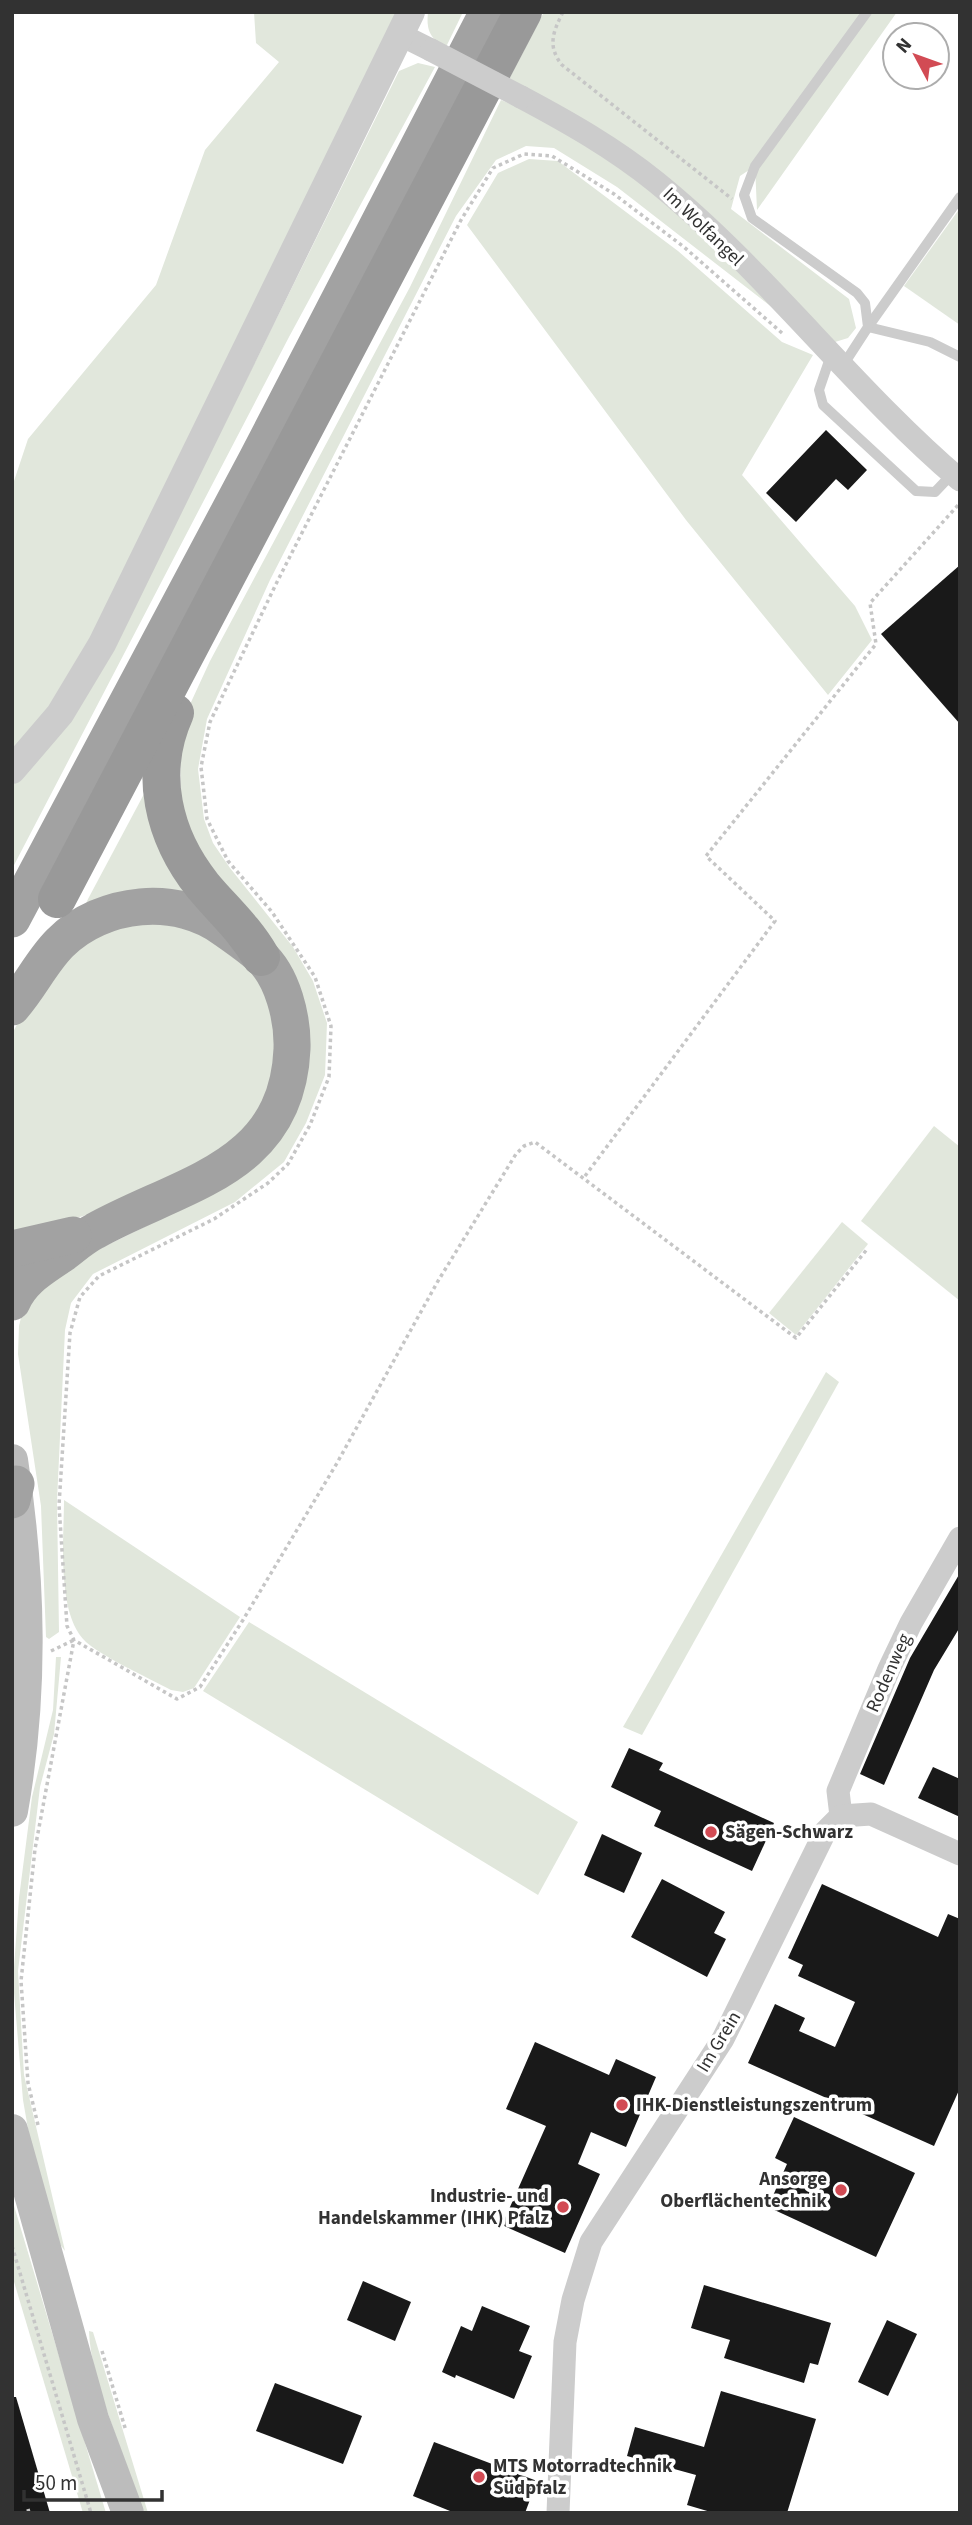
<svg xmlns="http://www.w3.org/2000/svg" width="972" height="2525" viewBox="0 0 972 2525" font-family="'Source Sans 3',sans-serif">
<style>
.green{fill:#e1e7dc}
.building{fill:#191919}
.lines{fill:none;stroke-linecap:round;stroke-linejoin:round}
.path{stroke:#c6c6c6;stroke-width:3.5;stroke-dasharray:3.5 3.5;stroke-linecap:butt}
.service{stroke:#ccc;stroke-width:10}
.minor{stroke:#ccc;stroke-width:23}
.tertiary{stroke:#ccc;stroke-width:28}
.secondary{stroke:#bcbcbc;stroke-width:32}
.trunk{stroke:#a2a2a2;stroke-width:37}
.motorway{stroke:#999;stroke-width:38}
.minor-bridge{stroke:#ccc;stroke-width:23}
.poi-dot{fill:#d24b54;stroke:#fff;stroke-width:2.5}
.labels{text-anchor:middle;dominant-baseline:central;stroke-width:7;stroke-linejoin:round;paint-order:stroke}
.street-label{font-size:19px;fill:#323232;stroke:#fff}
.poi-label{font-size:19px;font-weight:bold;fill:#323232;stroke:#fff;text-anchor:start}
</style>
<rect width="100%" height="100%" fill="#fff"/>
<g class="green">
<path d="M 254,12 L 401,12 L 64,693 L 12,756 L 12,487 L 28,439 L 156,285 L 205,150 L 279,62 L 256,43 Z"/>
<path d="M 428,12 L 463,12 L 446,47 C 430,39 426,30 428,12 Z"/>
<path d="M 544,12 L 897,12 L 757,210 L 755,166 L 740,176 L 731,209 L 849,299 L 856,328 L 848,338 L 822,346 L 617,187 L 554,148 L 526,146 L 496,160 L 456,216 L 270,580 L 207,719 L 198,769 L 204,819 L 213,843 L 230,868 L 293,947 L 313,981 L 327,1023 L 325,1075 L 306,1123 L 284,1162 L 235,1202 L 93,1274 L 71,1303 L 65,1330 L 57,1501 L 59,1632 L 49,1639 L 46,1637 L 41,1506 L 18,1354 L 19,1326 L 23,1309 L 55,1271 L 197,1201 L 308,1057 L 181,830 L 180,726 L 210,661 L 410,287 L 501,100 L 515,106 L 508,81 Z"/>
<path d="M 418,63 L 435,67 L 289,337 L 12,869 L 12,786 L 49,746 L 226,421 L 399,71 Z"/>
<path d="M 529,159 L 558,161 L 678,251 L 782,342 L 813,355 L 742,475 L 855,606 L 872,640 L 828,695 L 686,520 L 467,225 L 498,173 Z"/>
<path d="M 960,208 L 960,325 L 904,286 Z"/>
<path d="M 152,779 L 195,891 L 84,908 L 88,899 Z"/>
<path d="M 182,919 L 262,979 L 279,1033 L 269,1099 L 224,1154 L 109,1208 L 12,1238 L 12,1034 L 37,986 L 95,929 Z"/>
<path d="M 934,1126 L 960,1147 L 960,1301 L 861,1221 Z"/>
<path d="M 842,1222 L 868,1244 L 796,1335 L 769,1313 Z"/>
<path d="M 826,1372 L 839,1382 L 642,1735 L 623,1727 Z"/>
<path d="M 64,1500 L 240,1617 L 194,1688 L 183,1692 L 171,1690 C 147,1677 106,1659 86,1642 C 56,1615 64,1537 64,1500 Z"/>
<path d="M 249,1622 L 578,1822 L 538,1895 L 203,1691 Z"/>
<path d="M 56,1657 L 61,1657 L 54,1734 L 40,1787 L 18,1971 L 24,2075 L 65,2251 L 57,2240 L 31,2146 L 23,2100 L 13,1981 L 19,1898 L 32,1797 L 53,1710 Z"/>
<path d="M 12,2199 L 106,2513 L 83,2513 L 12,2275 Z"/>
<path d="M 89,2331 L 93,2332 L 148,2513 L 145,2513 L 142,2507 C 126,2460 90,2378 89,2331 Z"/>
</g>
<g class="building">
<path d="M 826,430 L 867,470 L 848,490 L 836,479 L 796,522 L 766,493 Z"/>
<path d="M 960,565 L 960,724 L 881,634 Z"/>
<path d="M 960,1573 L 960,1627 L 934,1670 L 884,1785 L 860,1774 L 910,1658 Z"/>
<path d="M 629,1748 L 663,1763 L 659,1770 L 774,1823 L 752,1871 L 654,1826 L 661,1811 L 611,1787 Z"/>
<path d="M 933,1767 L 960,1779 L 960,1817 L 918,1798 Z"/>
<path d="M 602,1834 L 642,1853 L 624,1893 L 584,1875 Z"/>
<path d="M 662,1879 L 725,1912 L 714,1933 L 726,1939 L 707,1977 L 631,1937 Z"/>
<path d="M 822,1884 L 938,1937 L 948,1914 L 960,1919 L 960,2088 L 934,2146 L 748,2063 L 775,2004 L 805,2018 L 799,2031 L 835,2047 L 855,2002 L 798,1976 L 803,1965 L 788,1958 Z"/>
<path d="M 535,2042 L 609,2075 L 616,2059 L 656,2077 L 626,2147 L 591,2132 L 578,2164 L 600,2174 L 565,2253 L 502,2225 L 546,2126 L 506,2109 Z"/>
<path d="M 794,2117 L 915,2173 L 876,2257 L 768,2207 L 787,2164 L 775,2158 Z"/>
<path d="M 363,2281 L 411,2302 L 395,2341 L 347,2320 Z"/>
<path d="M 704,2285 L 831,2323 L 818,2365 L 810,2363 L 804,2383 L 724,2358 L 730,2340 L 691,2328 Z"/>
<path d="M 482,2306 L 530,2326 L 519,2351 L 532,2356 L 514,2399 L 456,2375 L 455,2378 L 442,2372 L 461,2326 L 472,2331 Z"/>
<path d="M 887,2320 L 917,2334 L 888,2396 L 858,2382 Z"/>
<path d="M 275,2383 L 362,2416 L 343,2464 L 256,2431 Z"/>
<path d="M 721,2391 L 816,2419 L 787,2513 L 714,2513 L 687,2505 L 696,2475 L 627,2456 L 635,2427 L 704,2447 Z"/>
<path d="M 12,2397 L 16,2397 L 50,2513 L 12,2513 Z"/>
<path d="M 434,2442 L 537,2481 L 525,2513 L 455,2513 L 413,2496 Z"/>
</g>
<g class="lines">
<g class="path">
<path d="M 563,12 C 553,32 547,46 562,65 L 732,199"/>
<path d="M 782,333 L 684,247 L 614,194 L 552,156 L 524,154 L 493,168 L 461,220 L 276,584 L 210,722 L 201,767 L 207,819 L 228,861 L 272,912 L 315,977 L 331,1026 L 329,1077 L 310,1125 L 288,1164 L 268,1183 L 214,1219 L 99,1276 L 80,1297 L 70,1333 L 59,1505 L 67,1626 L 74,1640 L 177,1699 L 200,1687 L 243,1620 L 337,1463 L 438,1281 L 516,1154 L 524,1146 L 535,1142 L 796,1338 L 868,1248"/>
<path d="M 585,1176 L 775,921 L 706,856 L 876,644 L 870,603 L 960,503"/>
<path d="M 51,1651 L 74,1640"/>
<path d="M 38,2125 L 28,2083 L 21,1981 L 35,1849 L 74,1640"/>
<path d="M 12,2246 L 91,2513"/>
<path d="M 102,2351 L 126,2431"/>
<path d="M 28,2509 L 29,2513"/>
</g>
<g class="service">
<path d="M 960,197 L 868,327 L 930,342 L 960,357"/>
<path d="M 831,355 L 819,390 L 823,405 L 916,491 L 935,492 L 953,473"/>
<path d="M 842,367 L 868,327 L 865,303 L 857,293 L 752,218 L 744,195 L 755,166 L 867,12"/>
</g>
<g class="minor">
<path d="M 401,35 L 431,50"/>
<path d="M 521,97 C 568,122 614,148 656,182 C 765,270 852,388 960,480"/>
<path d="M 841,1816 L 838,1791 L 889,1669 L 911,1623 L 960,1538"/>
<path d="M 558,2513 L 565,2342 L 573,2300 L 591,2242 L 723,2039 L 825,1832 L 841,1816 L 871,1814 L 960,1854"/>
</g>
<path class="tertiary" d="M 12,770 L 60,714 L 102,644 L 411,12"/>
<g class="secondary">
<path d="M 12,1460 C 30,1579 33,1692 12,1811"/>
<path d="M 12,2130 L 93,2419 L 128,2513"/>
</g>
<g class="trunk">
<path d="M 12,919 L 257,459 L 488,12"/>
<path d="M 12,1007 C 30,987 41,962 60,943 C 102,901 178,893 226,930 C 237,938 249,946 259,955 C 283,976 293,1019 292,1049 C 287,1170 181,1183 95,1231 C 83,1237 72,1247 61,1255 C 41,1269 22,1279 12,1302"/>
<path d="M 12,1249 L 73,1235"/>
<path d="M 12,1500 L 16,1484"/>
</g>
<g class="motorway">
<path d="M 175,713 C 148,773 163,836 203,886 C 223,910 245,929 261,957"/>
<path d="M 57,899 L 523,12"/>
</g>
<path class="minor-bridge" d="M 431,50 L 521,97"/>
</g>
<g class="poi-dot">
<circle cx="711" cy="1832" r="7"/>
<circle cx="622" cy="2105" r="7"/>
<circle cx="841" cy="2190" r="7"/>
<circle cx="563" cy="2207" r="7"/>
<circle cx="479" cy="2477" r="7"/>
</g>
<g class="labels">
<g class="street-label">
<text transform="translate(703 227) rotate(44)">Im Wolfangel</text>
<text transform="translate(889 1673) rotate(-66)">Rodenweg</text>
<text transform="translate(719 2042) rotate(-59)">Im Grein</text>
</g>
<g class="poi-label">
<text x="725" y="1832">Sägen-Schwarz</text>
<text x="636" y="2105">IHK-Dienstleistungszentrum</text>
<text x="827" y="2179" text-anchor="end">Ansorge<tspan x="827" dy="22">Oberflächentechnik</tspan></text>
<text x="549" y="2196" text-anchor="end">Industrie- und<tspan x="549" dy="22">Handelskammer (IHK) Pfalz</tspan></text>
<text x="493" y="2466">MTS Motorradtechnik<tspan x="493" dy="22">Südpfalz</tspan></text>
</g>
</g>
<rect width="972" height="2525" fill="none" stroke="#323232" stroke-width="28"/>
<g transform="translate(916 56) rotate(311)"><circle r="33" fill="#ffffff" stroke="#adadad" stroke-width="2"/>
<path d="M0-5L12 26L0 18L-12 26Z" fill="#d24b54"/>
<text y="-10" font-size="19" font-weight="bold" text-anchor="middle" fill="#323232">N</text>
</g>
<path d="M24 2490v10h138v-10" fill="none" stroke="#323232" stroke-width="3.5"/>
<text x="35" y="2490" font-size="21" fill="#323232" stroke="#ffffff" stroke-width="5" paint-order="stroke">50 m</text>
</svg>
